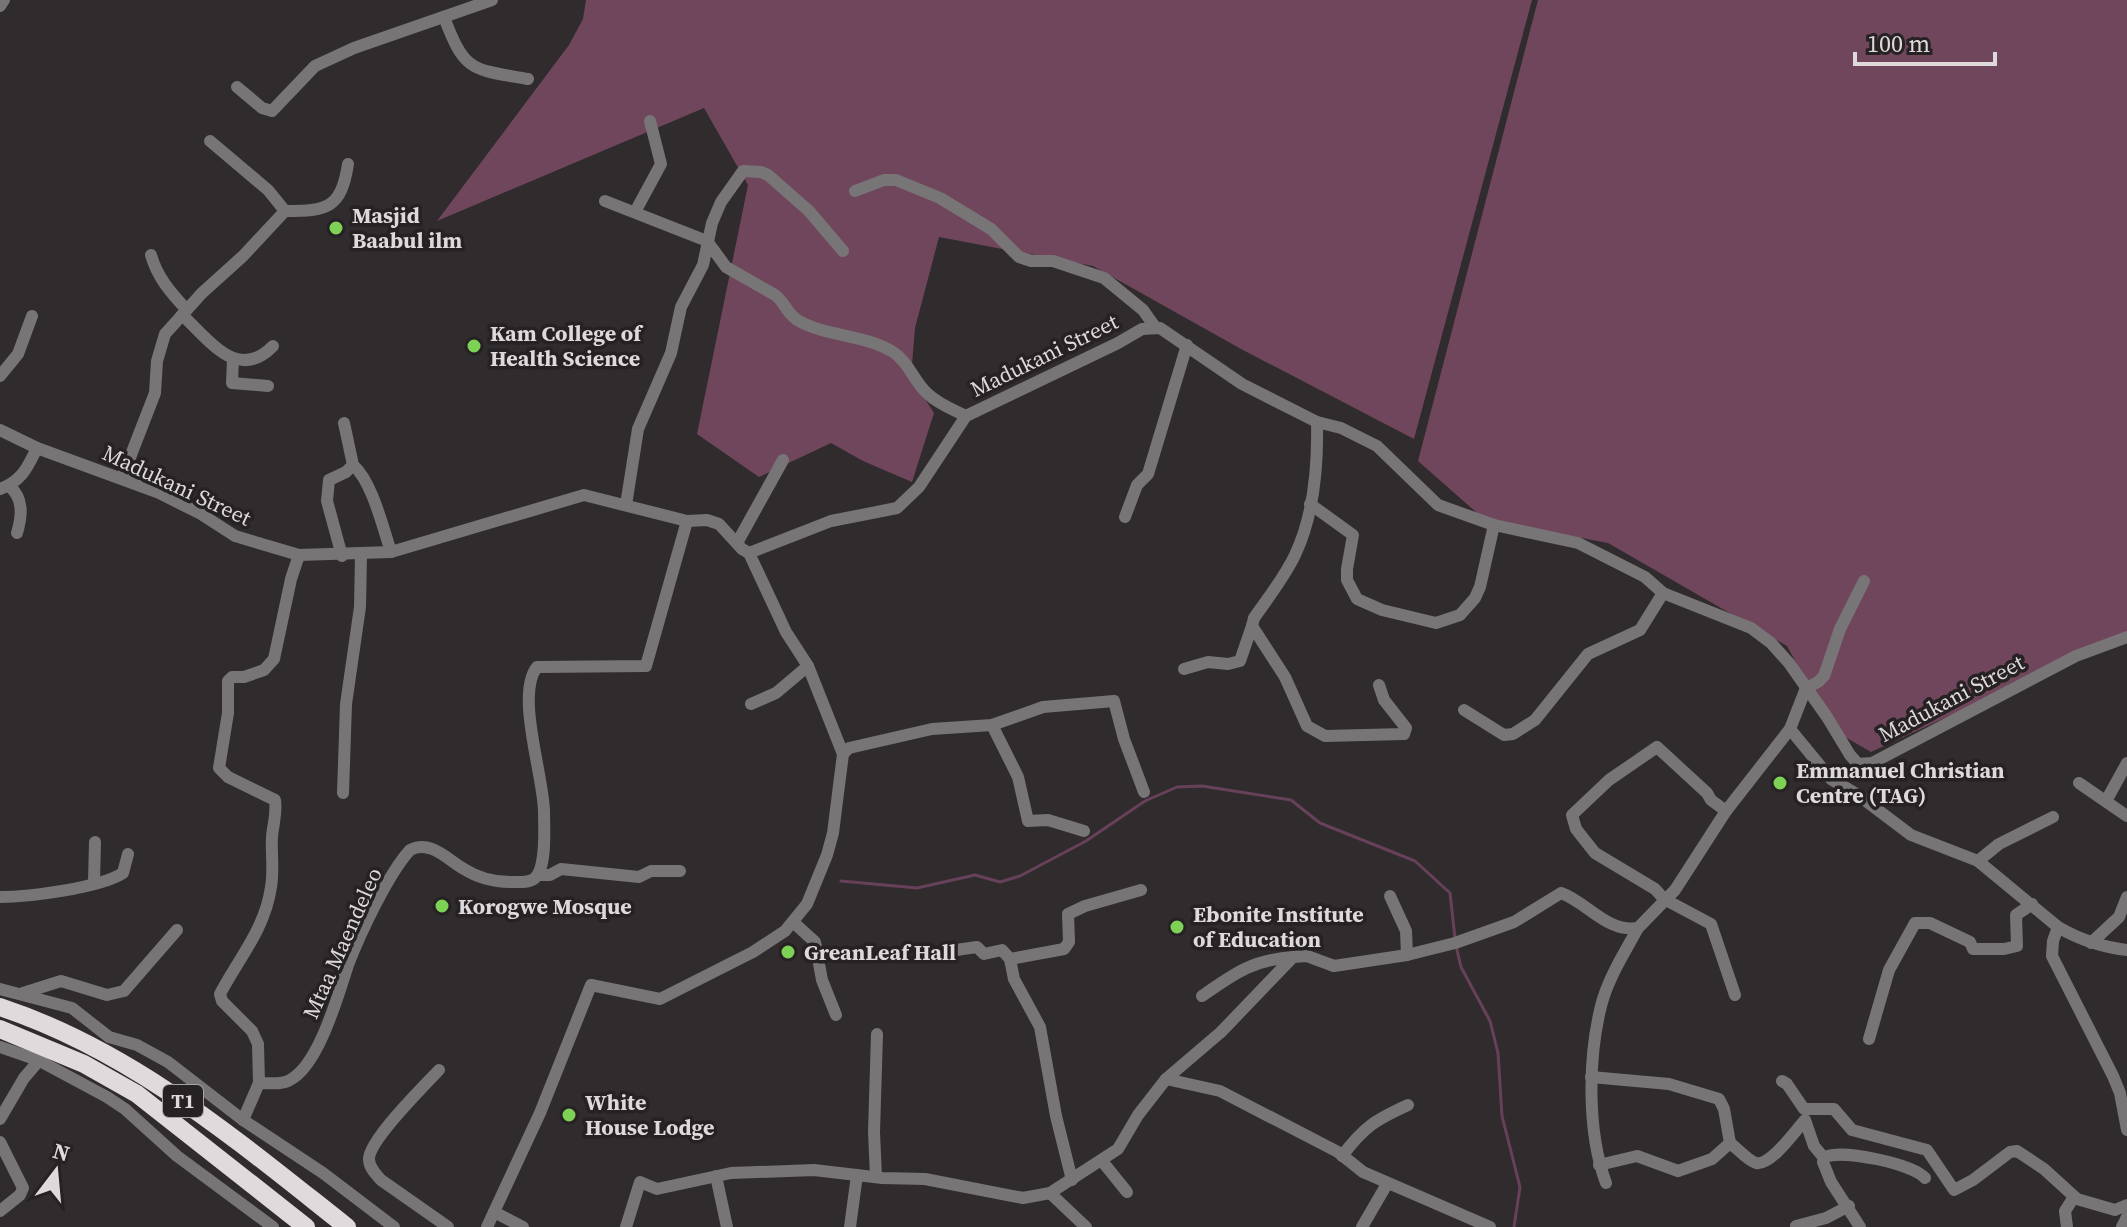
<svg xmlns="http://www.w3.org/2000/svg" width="2127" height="1227" viewBox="0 0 2127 1227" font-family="'Source Serif 4',serif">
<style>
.green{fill:#70465c}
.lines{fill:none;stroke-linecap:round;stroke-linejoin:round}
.stream{stroke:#674159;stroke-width:3}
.minor{stroke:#787576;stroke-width:12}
.highway{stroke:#e1dadd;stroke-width:18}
.poi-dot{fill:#7dd154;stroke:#262123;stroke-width:3}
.labels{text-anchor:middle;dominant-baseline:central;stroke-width:7;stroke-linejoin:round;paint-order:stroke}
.shield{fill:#262123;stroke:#a7a2a4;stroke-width:2}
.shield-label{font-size:20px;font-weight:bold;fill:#dedadc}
.poi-label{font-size:22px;font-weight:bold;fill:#dedadc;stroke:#262123;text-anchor:start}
.street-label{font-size:22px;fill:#dedadc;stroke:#262123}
</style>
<rect width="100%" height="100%" fill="#302b2d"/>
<g class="green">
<path d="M 586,0 L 1532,0 L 1414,439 L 1241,349 L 1093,266 L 939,237 L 915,328 L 911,377 L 934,413 L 912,482 L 863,461 L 831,443 L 759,477 L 697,434 L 748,185 L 704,108 L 437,221 L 569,45 L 583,19 Z"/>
<path d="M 1538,0 L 2127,0 L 2127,634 L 1871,752 L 1833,730 L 1787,646 L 1608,543 L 1485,520 L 1418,461 Z"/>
</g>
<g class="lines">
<g class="stream">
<path d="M 841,881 L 917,888 L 975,875 L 1000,882 L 1020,876 L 1086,841 L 1145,801 L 1177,787 L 1202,786 L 1291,800 L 1320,823 L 1415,861 L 1450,893 L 1455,938"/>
<path d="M 1456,946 L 1461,967 L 1490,1021 L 1498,1053 L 1502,1116 L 1520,1187 L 1514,1227"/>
</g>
<g class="minor">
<path d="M 0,6 L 4,0"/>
<path d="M 444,17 C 465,73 472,69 528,79"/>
<path d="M 237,87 L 262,108 L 272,111 L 315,66 L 354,48 L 492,0"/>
<path d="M 210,141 L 268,190 L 285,211"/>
<path d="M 855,191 L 884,180 L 896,180 L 940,198 L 991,229 L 1019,257 L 1031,261 L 1053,261 L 1104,278 L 1143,310 L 1155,327"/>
<path d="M 605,201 L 707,241 L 726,267 L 775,295 C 786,303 786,314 799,321 C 828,337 864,334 893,352 C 909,362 914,382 928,394 C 938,404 954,410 966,416"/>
<path d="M 635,212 L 661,164 L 650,121"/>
<path d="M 151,255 C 157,277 171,293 186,309"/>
<path d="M 182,315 C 209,339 237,383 273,346"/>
<path d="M 233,359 L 232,383 L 268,386"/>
<path d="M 0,376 L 18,354 L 32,316"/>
<path d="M 1317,422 C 1318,466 1314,515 1295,555 C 1284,578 1268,598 1254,618 L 1252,626 L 1285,677 L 1307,726 L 1325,736 L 1404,734 L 1406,728 L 1384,700 L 1379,685"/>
<path d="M 0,430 L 37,448 L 157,492 L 201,514 L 235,536 L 299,555 L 391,552 L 584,495 L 687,521 L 707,520 L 719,524 L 742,549 L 749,553 L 831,521 L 897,508 L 919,487 L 966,416 L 1118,343 L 1142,329 L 1160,328 L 1242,384 L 1317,422 L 1341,428 L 1377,446 L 1438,505 L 1494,525 L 1578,543 L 1645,577 L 1663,593 L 1751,628 L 1771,643 L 1789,663 L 1827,717 L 1850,755 L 1858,764 L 1872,763 L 2076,656 L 2127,637"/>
<path d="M 353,465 C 372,481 383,528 391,552"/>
<path d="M 122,478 L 155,393 L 157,361 L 165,334 L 202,293 L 243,256 L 285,211 C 327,211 341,209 348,164"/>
<path d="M 9,486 C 24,498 22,516 17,533"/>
<path d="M 0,489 C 22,481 27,468 37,448"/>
<path d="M 1310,504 L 1353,535 L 1347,569 L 1347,580 L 1357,599 L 1382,610 L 1436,623 L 1460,615 L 1475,598 L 1480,587 L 1494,525"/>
<path d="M 626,505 L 638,429 L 671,353 L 681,307 L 703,265 L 712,223 L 721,202 L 743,171 L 761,172 L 768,175 L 809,211 L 843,251"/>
<path d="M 1125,517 L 1137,485 L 1148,474 L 1187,345"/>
<path d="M 737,543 L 783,460"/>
<path d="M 749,553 L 786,632 L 808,666 L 843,754"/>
<path d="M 342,556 L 327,501 L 329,480 L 346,472 L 353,465 L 344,423"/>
<path d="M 1184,669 L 1208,662 L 1228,664 L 1240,661 L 1252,626"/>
<path d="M 751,704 L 776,693 L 808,666"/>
<path d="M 1464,710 L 1504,735 L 1513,734 L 1535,720 L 1588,654 L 1640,630 L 1663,593"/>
<path d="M 992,725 L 1018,777 L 1028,821 L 1048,820 L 1084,831"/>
<path d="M 1790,729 L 1831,779 L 1858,795 L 1911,835 L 1978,861 L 2058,927 C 2080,940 2102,947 2127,950"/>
<path d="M 2079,783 L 2127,816"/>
<path d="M 343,793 L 346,704 L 360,607 L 361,555"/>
<path d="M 2106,801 L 2127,763"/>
<path d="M 1726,811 L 1711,800 L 1707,793 L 1657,747 L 1609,780 L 1572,815 L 1576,829 L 1595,853 L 1655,889 L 1664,899 L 1711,924 L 1735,995"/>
<path d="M 1978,861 L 1999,844 L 2053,817"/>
<path d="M 538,875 L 550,875 L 561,869 L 639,877 L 651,871 L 680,871"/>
<path d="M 94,882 L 95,842"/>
<path d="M 1390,896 L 1406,931 L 1407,955"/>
<path d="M 0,897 C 28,897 100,888 123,873 L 128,854"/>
<path d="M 793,922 L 815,942 L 822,980 L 836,1015"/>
<path d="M 2058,927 L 2053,941 L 2052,956 L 2113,1076 L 2120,1093 L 2127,1130"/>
<path d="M 2091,943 L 2119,917 L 2127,897"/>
<path d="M 956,950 L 977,947 L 984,954 L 1002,950 L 1010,959 L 1014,979 L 1040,1027 L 1056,1116 L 1072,1180"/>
<path d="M 1010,959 L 1064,949 L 1069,942 L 1068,914 L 1085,906 L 1141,890"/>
<path d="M 0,989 L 72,1008 L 109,1037 L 137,1045 L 168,1062 L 243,1120 L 323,1173 L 394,1227"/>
<path d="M 23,993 L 61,981 L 107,995 L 124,991 L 177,930"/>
<path d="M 1202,996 C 1235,973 1252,960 1293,957"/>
<path d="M 1869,1039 L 1889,970 L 1915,923 L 1930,923 L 1970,942 L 1973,949 L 2004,949 L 2017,946 L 2016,915 L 2032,904"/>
<path d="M 0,1047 L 38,1060 L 107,1097 L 125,1109 L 177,1156 L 273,1227"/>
<path d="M 439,1070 C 424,1086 369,1140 369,1159 C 369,1168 376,1174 381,1180 L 448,1227"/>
<path d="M 1591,1077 L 1669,1084 L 1719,1099 L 1724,1109 L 1730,1143 L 1712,1159 L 1678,1171 L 1637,1156 L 1599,1165"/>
<path d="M 1166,1079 L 1220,1091 L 1338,1152 L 1363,1172 L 1490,1227"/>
<path d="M 1782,1081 L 1787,1084 L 1804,1109 L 1834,1109 L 1852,1130 L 1927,1150 L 1954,1190 L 1973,1180 L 2010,1152 L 2017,1151 L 2044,1169 L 2077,1199 L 2115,1210 L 2127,1205"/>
<path d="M 259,1083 L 258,1044 L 252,1031 L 222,1001 L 220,994 C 239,958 265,929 271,887 C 274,870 271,854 272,837 C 273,824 277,814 275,800 L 228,777 L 219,768 L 228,713 L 228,681 L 232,677 L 244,677 L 264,670 L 274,659 L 291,579 L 299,555"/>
<path d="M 0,1119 L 24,1078 L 42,1057"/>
<path d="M 243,1120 L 259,1083 C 269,1083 282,1085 290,1080 C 319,1065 338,995 348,965 C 360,934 388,874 410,850 C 430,839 448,860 464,869 C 478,878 495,882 511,882 C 518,882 530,883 535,878 C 547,867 544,827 544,812 C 544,777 515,694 537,667 L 646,666 L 687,521"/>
<path d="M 0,1142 L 23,1188 L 20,1195 L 0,1211"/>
<path d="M 1730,1143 C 1737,1148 1748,1161 1756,1163 C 1771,1166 1795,1131 1805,1120 L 1814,1146 L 1824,1158"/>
<path d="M 1342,1156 C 1364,1127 1375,1120 1408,1105"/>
<path d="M 1102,1161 L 1127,1192"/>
<path d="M 716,1176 L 727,1227"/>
<path d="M 876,1177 L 874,1132 L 877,1034"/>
<path d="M 1606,1183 C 1587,1132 1588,1058 1601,1006 C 1608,978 1625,952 1638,928"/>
<path d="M 1050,1193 L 1086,1227"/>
<path d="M 494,1212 L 523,1227"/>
<path d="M 1796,1226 L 1826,1218 L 1849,1206"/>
<path d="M 487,1227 L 540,1113 L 591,985 L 660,999 L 753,952 L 785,931 L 807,904 L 827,855 L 833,833 L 843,754 L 849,748 L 932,729 L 992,725 L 1043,707 L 1114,701 L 1124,739 L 1144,792"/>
<path d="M 626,1227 L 640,1182 L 657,1189 L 731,1173 L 814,1170 L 882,1178 L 925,1179 L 1023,1198 L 1050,1193 L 1118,1149 L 1138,1115 L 1166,1079 L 1221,1032 L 1293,957 L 1307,956 L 1334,966 L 1407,955 L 1455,943 L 1514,922 L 1561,893 C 1587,902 1607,933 1638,928 L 1675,890 L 1726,811 L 1790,729 L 1806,688 L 1818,682 L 1824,676 L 1840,629 L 1864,581"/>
<path d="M 850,1227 L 857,1175"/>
<path d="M 1362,1227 L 1387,1184"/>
<path d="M 1860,1227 L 1831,1182 L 1823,1162 L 1825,1157 C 1843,1149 1913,1164 1925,1178"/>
<path d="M 2067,1227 L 2065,1211 L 2074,1197"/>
<path d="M 2122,1227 L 2127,1217"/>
</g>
<g class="highway">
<path d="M 0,1007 C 133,1051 239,1142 347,1227"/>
<path d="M 0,1029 L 84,1064 L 137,1094 L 306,1227"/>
</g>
</g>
<g class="poi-dot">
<circle cx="336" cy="228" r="8"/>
<circle cx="474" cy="346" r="8"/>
<circle cx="1780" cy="783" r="8"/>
<circle cx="442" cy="906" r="8"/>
<circle cx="1177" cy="927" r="8"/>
<circle cx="788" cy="952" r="8"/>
<circle cx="569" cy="1115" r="8"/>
</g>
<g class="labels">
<rect class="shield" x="163" y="1085" width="40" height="32" rx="6"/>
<g class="shield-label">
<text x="183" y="1101">T1</text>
</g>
<g class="poi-label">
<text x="352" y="215">Masjid<tspan x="352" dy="25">Baabul ilm</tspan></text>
<text x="490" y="333">Kam College of<tspan x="490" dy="25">Health Science</tspan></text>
<text x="1796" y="770">Emmanuel Christian<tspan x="1796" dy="25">Centre (TAG)</tspan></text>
<text x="458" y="906">Korogwe Mosque</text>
<text x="1193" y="914">Ebonite Institute<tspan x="1193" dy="25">of Education</tspan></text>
<text x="804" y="952">GreanLeaf Hall</text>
<text x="585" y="1102">White<tspan x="585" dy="25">House Lodge</tspan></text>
</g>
<g class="street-label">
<text transform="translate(1044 355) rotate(-26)">Madukani Street</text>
<text transform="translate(177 485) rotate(25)">Madukani Street</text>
<text transform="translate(1951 698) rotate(-28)">Madukani Street</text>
<text transform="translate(342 943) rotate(-66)">Mtaa Maendeleo</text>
</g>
</g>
<g transform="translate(56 1171) rotate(16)" stroke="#262123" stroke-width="6" paint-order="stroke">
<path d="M0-6L14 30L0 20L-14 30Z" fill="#dedadc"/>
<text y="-12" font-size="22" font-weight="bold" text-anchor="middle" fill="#dedadc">N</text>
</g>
<path d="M1855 52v12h140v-12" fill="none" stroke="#dedadc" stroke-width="4"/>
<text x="1867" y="52" font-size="24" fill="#dedadc" stroke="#262123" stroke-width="6" paint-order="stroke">100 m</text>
</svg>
